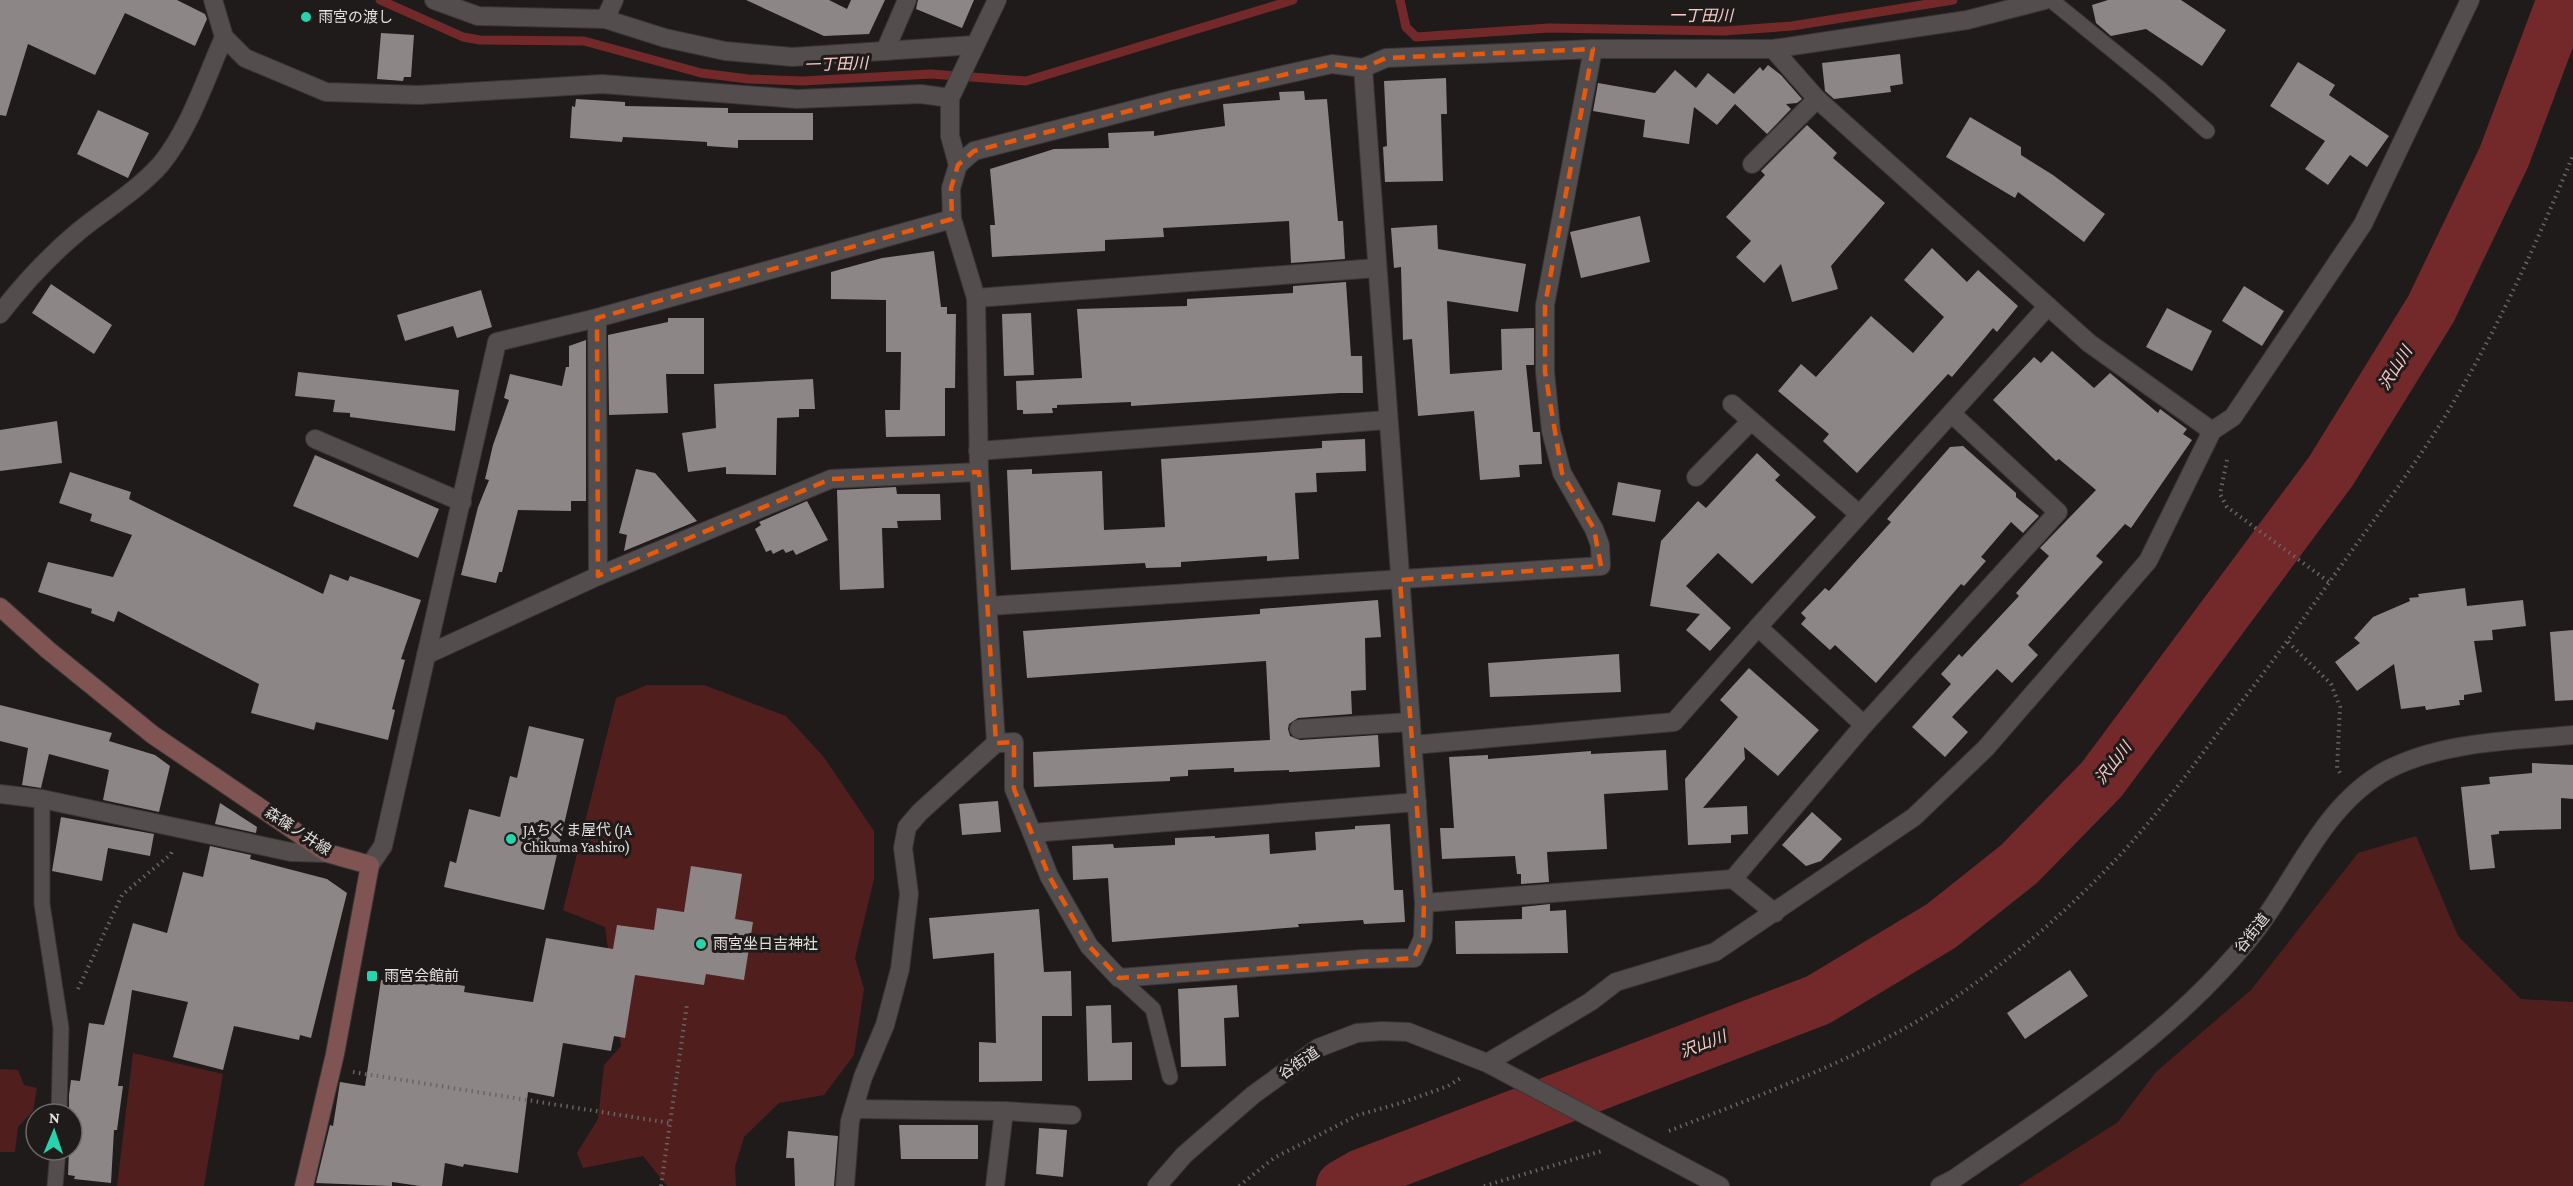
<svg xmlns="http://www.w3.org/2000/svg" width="2573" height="1186" viewBox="0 0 2573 1186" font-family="'Crimson Pro','Noto Sans JP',serif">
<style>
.green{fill:#511e1e}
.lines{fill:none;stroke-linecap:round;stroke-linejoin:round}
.stream{stroke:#73292a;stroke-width:9}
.river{stroke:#73292a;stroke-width:52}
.building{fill:#8c8686}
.service-casing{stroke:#393636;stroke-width:17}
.minor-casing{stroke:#393636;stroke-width:20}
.tertiary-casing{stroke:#393636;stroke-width:20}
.secondary-casing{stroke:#393636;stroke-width:20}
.path{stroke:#696564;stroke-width:4;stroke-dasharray:1.5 4.5;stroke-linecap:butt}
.service{stroke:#534e4d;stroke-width:15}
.minor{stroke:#534e4d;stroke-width:18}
.tertiary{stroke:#534e4d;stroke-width:18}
.secondary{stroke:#815454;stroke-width:18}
.marked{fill:none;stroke:#e8590c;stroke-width:4.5;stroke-dasharray:12 8;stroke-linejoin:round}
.poi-dot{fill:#27d5ad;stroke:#1f1b1a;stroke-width:2}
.labels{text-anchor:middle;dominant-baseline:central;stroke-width:6;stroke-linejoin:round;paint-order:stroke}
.poi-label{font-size:15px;fill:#e2dfde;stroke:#1f1b1a;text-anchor:start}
.street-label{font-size:15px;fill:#e2dfde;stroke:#1f1b1a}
.water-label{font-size:16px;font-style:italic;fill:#facbc8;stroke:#1f1b1a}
</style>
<rect width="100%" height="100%" fill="#1f1b1a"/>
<g class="green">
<path d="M 647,685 L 704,685 L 786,716 L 823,756 L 874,831 L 874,879 L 855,958 L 864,989 L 854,1055 L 824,1095 L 779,1103 L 744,1137 L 735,1167 L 736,1186 L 667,1186 L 643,1156 L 583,1168 L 577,1153 L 598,1119 L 604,1065 L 621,1046 L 605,927 L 563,910 L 616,698 Z"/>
<path d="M 2416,836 L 2458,936 L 2521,999 L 2573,1002 L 2573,1186 L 2018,1186 L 2118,1122 L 2156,1072 L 2251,990 L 2358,853 Z"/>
<path d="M 133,1053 L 223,1074 L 204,1186 L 117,1186 Z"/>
<path d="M 0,1069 L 18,1070 L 24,1085 L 37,1088 L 33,1111 L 18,1127 L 15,1152 L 0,1152 Z"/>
</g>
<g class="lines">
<g class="stream">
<path d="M 380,0 L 463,37 L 480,40 L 584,41 L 701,73 L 748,79 L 803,81 L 931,74 L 1026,81 L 1293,0"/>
<path d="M 1400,0 L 1406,27 L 1416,37 L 1549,28 L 1724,31 L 1792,26 L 1953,0"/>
</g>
<path class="river" d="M 1342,1186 L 1361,1175 L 1818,1000 L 1941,926 L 2019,864 L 2102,779 L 2331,471 L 2431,309 L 2504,157 L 2563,0"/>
</g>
<g class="building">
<path d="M 0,0 L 177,0 L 205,14 L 207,19 L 195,46 L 125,13 L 95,75 L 28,44 L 6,116 L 0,115 Z"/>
<path d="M 746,0 L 829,0 L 847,9 L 851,0 L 885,0 L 869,34 L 824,36 Z"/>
<path d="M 918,0 L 974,0 L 962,28 L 916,9 Z"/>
<path d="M 2108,0 L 2181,0 L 2226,30 L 2202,66 L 2146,29 L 2111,36 L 2096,23 L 2092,5 Z"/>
<path d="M 381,33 L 414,35 L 411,77 L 404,77 L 403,81 L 377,79 Z"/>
<path d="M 1900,54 L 1903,84 L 1890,86 L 1891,92 L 1834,99 L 1825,91 L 1822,63 Z"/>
<path d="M 2298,62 L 2335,85 L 2329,95 L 2389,136 L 2367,167 L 2350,155 L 2328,185 L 2305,169 L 2325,141 L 2270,106 Z"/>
<path d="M 1768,65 L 1781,75 L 1802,99 L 1797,103 L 1786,104 L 1791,109 L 1767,134 L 1735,104 L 1717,125 L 1694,107 L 1689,144 L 1643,137 L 1645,120 L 1593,111 L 1598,83 L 1655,93 L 1675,70 L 1696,88 L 1708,73 L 1734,94 L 1760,67 L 1763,71 Z"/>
<path d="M 1446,78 L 1447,114 L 1441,114 L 1443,181 L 1385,182 L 1383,147 L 1387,146 L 1384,81 Z"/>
<path d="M 1304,91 L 1305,100 L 1327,99 L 1338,221 L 1343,221 L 1345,259 L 1291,263 L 1289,221 L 1163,228 L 1164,237 L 1105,240 L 1105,251 L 992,257 L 990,225 L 995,225 L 990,169 L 1054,149 L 1109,148 L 1108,133 L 1154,131 L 1154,136 L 1225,126 L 1223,104 L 1280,100 L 1279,92 Z"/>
<path d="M 576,99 L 625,102 L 625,106 L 728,108 L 728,113 L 813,113 L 813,140 L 738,140 L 738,148 L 707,146 L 707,142 L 623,137 L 622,142 L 570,138 L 572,106 L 575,107 Z"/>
<path d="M 98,110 L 149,133 L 128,178 L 77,154 Z"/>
<path d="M 1970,117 L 2021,147 L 2021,155 L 2053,175 L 2105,214 L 2084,242 L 2018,192 L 2015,198 L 1946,157 Z"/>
<path d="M 1807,125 L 1837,153 L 1833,158 L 1885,203 L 1831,266 L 1838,289 L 1792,302 L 1781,264 L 1764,283 L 1736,257 L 1751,241 L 1726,217 L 1765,175 L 1761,171 Z"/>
<path d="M 1640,216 L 1650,262 L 1581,278 L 1570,232 Z"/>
<path d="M 1437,225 L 1438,249 L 1526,264 L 1518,312 L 1447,301 L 1450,374 L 1502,370 L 1501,329 L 1534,328 L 1534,365 L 1526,365 L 1533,432 L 1540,432 L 1542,464 L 1519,465 L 1520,477 L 1480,480 L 1474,411 L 1418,416 L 1412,339 L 1403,340 L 1401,267 L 1394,268 L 1391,228 Z"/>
<path d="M 1932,248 L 1967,282 L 1978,270 L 2018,306 L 1997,332 L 1993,328 L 1952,377 L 1948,374 L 1857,473 L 1823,441 L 1829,434 L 1778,391 L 1801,364 L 1816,377 L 1871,316 L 1913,353 L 1944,317 L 1904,280 Z"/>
<path d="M 934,251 L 941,307 L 947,307 L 947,314 L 956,314 L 955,388 L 945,388 L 945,436 L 886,437 L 885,410 L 900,410 L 901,352 L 886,352 L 886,300 L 831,299 L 831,272 L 882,258 Z"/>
<path d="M 1346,282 L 1351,356 L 1362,356 L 1363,393 L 1340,393 L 1131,406 L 1131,402 L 1057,405 L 1057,408 L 1052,408 L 1053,413 L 1023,414 L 1023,410 L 1017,410 L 1016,381 L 1082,378 L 1077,309 L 1187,306 L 1187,299 L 1293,293 L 1293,286 Z"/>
<path d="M 51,284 L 112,325 L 94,354 L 32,313 Z"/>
<path d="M 2244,286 L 2284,311 L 2262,346 L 2222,321 Z"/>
<path d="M 481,290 L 492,327 L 457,338 L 453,326 L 405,341 L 397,315 Z"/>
<path d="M 2167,308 L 2212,331 L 2192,371 L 2146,347 Z"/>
<path d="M 1031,313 L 1034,375 L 1004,376 L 1002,314 Z"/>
<path d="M 668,318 L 704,318 L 704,374 L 666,374 L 668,413 L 609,415 L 608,335 L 668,322 Z"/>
<path d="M 586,340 L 586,501 L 571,501 L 571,511 L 518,510 L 502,572 L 499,572 L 496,583 L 461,575 L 478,507 L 489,480 L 485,479 L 493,445 L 509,400 L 504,398 L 510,374 L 562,386 L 566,367 L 569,367 L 569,346 Z"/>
<path d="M 2052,351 L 2094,388 L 2110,373 L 2158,413 L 2160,409 L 2187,429 L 2183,434 L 2192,440 L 2131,528 L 2125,524 L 2096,556 L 2103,562 L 2028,645 L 2038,655 L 2012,683 L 1997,669 L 1952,717 L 1968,732 L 1945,757 L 1912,727 L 1951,684 L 1941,674 L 1959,654 L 1962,657 L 2019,596 L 2016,593 L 2049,556 L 2040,548 L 2096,490 L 2059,459 L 2056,461 L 1993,400 L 2034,357 L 2041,363 Z"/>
<path d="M 298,372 L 459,390 L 455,431 L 350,417 L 350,413 L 333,412 L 335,400 L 295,396 Z"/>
<path d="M 813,379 L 815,409 L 799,409 L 799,417 L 777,418 L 776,475 L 726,474 L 726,467 L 688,472 L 682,433 L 716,428 L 714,384 Z"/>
<path d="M 57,421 L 62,463 L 0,471 L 0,430 Z"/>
<path d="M 1365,439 L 1366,471 L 1316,473 L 1317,492 L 1295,493 L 1299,559 L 1267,561 L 1267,556 L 1181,562 L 1181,567 L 1146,568 L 1145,563 L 1011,570 L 1007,470 L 1032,469 L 1032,474 L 1102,471 L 1104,530 L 1165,527 L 1161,459 L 1322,448 L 1322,441 Z"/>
<path d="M 1963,446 L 2016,493 L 2016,497 L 2039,516 L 2023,533 L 2011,522 L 1981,557 L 1986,561 L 1964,586 L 1961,584 L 1876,683 L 1835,645 L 1830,650 L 1801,624 L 1806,618 L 1801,613 L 1825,588 L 1829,591 L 1891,522 L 1887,519 L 1950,447 Z"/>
<path d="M 1757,453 L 1780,475 L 1775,480 L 1816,517 L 1752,584 L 1718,553 L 1686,586 L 1731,628 L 1710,651 L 1686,630 L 1700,614 L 1650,606 L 1661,541 L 1698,501 L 1706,508 Z"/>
<path d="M 315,455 L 439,509 L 418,558 L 293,506 Z"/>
<path d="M 636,469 L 655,473 L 697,521 L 624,551 L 627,535 L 619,533 Z"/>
<path d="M 70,472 L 131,492 L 129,499 L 323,594 L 330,574 L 348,581 L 350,576 L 421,600 L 401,659 L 405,660 L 392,709 L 395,710 L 388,740 L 316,722 L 314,730 L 251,713 L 259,684 L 118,611 L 114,622 L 91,613 L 92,609 L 38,592 L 48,562 L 113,577 L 132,535 L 90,521 L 92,514 L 59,503 Z"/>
<path d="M 1618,482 L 1661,490 L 1655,522 L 1612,515 Z"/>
<path d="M 896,487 L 897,494 L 940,494 L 941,520 L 897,521 L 898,528 L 882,528 L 884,588 L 840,590 L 837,490 Z"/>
<path d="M 807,501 L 828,540 L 796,555 L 793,550 L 786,553 L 783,549 L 773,554 L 771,550 L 766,552 L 755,529 L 761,525 L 759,522 Z"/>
<path d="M 2465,588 L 2467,606 L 2523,600 L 2526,626 L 2492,630 L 2493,640 L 2474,641 L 2482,692 L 2464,695 L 2464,700 L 2459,700 L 2460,705 L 2426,710 L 2425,706 L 2401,709 L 2394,664 L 2357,691 L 2335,662 L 2360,643 L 2354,638 L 2373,617 L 2410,601 L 2409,598 L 2419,597 L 2418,594 Z"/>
<path d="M 1378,600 L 1381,637 L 1365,638 L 1366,690 L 1351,691 L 1352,714 L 1298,718 L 1289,724 L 1288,729 L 1290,736 L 1300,740 L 1378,735 L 1380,767 L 1289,772 L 1289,770 L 1234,772 L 1234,768 L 1188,770 L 1188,776 L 1170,777 L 1170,781 L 1034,787 L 1033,752 L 1270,740 L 1266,661 L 1027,678 L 1023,631 L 1260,614 L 1260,609 Z"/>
<path d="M 2573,630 L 2573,700 L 2555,701 L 2550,632 Z"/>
<path d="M 1619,654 L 1621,692 L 1490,697 L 1488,663 Z"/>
<path d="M 1749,668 L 1819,730 L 1778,776 L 1744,747 L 1745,759 L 1703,808 L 1747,806 L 1748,834 L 1731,835 L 1731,843 L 1688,845 L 1685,779 L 1738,717 L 1720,700 Z"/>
<path d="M 0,705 L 112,733 L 109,741 L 155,755 L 170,766 L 159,812 L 103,800 L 109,770 L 49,754 L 41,788 L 22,785 L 28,748 L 0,741 Z"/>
<path d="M 529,726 L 584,739 L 544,910 L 444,887 L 450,861 L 456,863 L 469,809 L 500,817 L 510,776 L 517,778 Z"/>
<path d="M 1666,750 L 1668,790 L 1604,794 L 1607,849 L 1547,852 L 1549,882 L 1521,884 L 1521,874 L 1517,874 L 1515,856 L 1442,859 L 1440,828 L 1454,828 L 1449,757 L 1488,755 L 1488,759 L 1591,751 L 1591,754 Z"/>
<path d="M 2532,763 L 2573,765 L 2573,799 L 2561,798 L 2561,829 L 2499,831 L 2499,834 L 2491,835 L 2495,868 L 2470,870 L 2461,787 L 2490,784 L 2489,777 L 2532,773 Z"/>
<path d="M 998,801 L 1001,832 L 962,835 L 959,804 Z"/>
<path d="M 220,803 L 257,827 L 256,833 L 215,824 Z"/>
<path d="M 1812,812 L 1842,839 L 1821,861 L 1806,866 L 1782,845 Z"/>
<path d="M 61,817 L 154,834 L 150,856 L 108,848 L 102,881 L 52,871 Z"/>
<path d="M 1390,824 L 1394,890 L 1403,890 L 1405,922 L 1364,924 L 1363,920 L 1298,924 L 1299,927 L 1112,942 L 1108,878 L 1073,880 L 1072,846 L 1113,844 L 1114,848 L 1175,845 L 1175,838 L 1215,836 L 1215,838 L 1269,834 L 1270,854 L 1316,850 L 1315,832 L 1355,829 L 1355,826 Z"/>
<path d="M 210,846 L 251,855 L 250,859 L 327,879 L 347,893 L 311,1038 L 300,1035 L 299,1040 L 234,1026 L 223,1070 L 173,1057 L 188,1002 L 132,990 L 118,1086 L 123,1086 L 117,1130 L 114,1130 L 111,1183 L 74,1179 L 75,1176 L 68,1175 L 69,1150 L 72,1150 L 72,1114 L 69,1114 L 69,1095 L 71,1080 L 80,1081 L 89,1023 L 104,1025 L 133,923 L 167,933 L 183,872 L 203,877 Z"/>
<path d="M 691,866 L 742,874 L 735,919 L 753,922 L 744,980 L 706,974 L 704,985 L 635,975 L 625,1038 L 614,1036 L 611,1051 L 563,1043 L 554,1097 L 528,1092 L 518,1173 L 464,1164 L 463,1167 L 445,1163 L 442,1186 L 420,1186 L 392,1182 L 392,1186 L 316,1183 L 330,1125 L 333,1126 L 340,1082 L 365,1086 L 381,980 L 407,984 L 408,977 L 465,986 L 464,992 L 533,1002 L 546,938 L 613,949 L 617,925 L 654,930 L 657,908 L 684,912 Z"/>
<path d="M 1550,904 L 1550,911 L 1566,910 L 1568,953 L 1456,954 L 1455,921 L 1522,919 L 1522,907 Z"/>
<path d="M 1039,909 L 1044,972 L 1071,971 L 1072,1016 L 1042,1016 L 1042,1081 L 979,1082 L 979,1042 L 996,1043 L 994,953 L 933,959 L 929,918 Z"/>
<path d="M 2070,970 L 2088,996 L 2025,1039 L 2007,1013 Z"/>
<path d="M 1237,985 L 1239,1017 L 1224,1018 L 1226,1066 L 1181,1067 L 1178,989 Z"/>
<path d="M 1111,1005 L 1112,1043 L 1132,1042 L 1132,1080 L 1088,1081 L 1086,1006 Z"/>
<path d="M 899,1125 L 978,1125 L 978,1159 L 901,1159 Z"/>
<path d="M 1039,1128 L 1067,1130 L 1063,1177 L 1036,1174 Z"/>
<path d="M 788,1131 L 838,1136 L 834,1186 L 795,1186 L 794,1158 L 786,1158 Z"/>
</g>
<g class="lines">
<defs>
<g id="service">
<path d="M 2051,0 L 2159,88 L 2207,131"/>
<path d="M 42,799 L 42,904 L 61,1028 L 59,1114"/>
<path d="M 1119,978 L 1153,1009 L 1170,1077"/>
<path d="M 55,1186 L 58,1150"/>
</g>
<g id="minor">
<path d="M 434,0 L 478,16 L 605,19 L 665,38 L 725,51 L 792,57 L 975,45"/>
<path d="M 605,19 L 614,0"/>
<path d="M 224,37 L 245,58 L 326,92 L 419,95 L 602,84 L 797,99 L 921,94 L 950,98"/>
<path d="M 1773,49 L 1817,99 L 2089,343 L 2212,431"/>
<path d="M 885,51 L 907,0"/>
<path d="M 1363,68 L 1424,903 L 1733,879 L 1775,913"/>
<path d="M 1752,164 L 1817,99"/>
<path d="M 958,165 L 974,151 L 1175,99 L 1332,64 L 1363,68 L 1386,58 L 1593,49 L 1773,49 L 1967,20 L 2045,0"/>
<path d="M 976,298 L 1377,268"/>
<path d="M 0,314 C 24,283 49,256 79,231 C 106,209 138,190 161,164 C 189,130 206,78 224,37 L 213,0"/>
<path d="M 597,318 L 598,576"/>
<path d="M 1732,404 L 1859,514"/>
<path d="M 1952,414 L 2058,512 L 1864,725 L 1758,627 L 2048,306"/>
<path d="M 315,439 L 462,502"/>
<path d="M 978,451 L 1387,420"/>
<path d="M 1696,477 L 1751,421"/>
<path d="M 989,606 L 1601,566 L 1600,545 L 1594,529 L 1562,473 L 1551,431 L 1545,372 L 1545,305 L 1593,49"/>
<path d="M 426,655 L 598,576 L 831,479 L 979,472"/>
<path d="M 1299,729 L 1411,722"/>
<path d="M 996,743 L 979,472 L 976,298 L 952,219 L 951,188 L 958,165 L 950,136 L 950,98 L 997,0"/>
<path d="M 1413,745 L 1674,722 L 1758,627"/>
<path d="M 0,794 L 42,799 L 291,852 L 327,853"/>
<path d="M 1417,802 L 1032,833 L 1049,876 L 1089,946 L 1119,978 L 1363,959 L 1414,958 L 1423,938 L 1424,903"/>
<path d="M 370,865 L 383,846 L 497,342 L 597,318 L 952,219"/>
<path d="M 1733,879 L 1864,725"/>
<path d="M 1487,1063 L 1590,1002 L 1616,982 L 1715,952 L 1914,817 L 1986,748 L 2148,561 L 2212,431 L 2233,417 L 2363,224 L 2470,0"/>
<path d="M 854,1109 L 1004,1111 L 1072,1115"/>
<path d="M 845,1186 L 850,1121 L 863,1077 L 885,1025 L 900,969 L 909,894 L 903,848 L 907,827 L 920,812 L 996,743 L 1014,742 L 1014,789 L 1032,833"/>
<path d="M 995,1186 L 1004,1111"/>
</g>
<g id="tertiary">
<path d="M 1157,1186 L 1184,1155 L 1253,1095 L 1318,1048 L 1357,1033 L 1382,1031 L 1408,1032 L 1487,1063 L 1720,1186"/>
<path d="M 1940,1186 L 1954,1179 C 2046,1115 2144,1054 2221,971 C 2232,959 2244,946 2254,933 C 2297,878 2323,805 2387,770 C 2443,741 2512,741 2573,735"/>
</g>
<path id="secondary" d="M 0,607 L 48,650 L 153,735 L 327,853 L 370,865 L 335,1054 L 304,1186"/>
</defs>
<use href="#service" class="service-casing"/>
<use href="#minor" class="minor-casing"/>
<use href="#tertiary" class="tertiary-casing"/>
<use href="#secondary" class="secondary-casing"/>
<g class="path">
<path d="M 2227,460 L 2220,494 L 2227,507 L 2329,582"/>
<path d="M 2288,642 L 2331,684 L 2340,707 L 2337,768 L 2342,776"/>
<path d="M 78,989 L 122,895 L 171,854 L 173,849"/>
<path d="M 353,1072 L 670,1123"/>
<path d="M 1669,1131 C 1765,1093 1863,1058 1950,1001 C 2012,959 2071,908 2122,853 C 2166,805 2203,752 2242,701 C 2279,654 2313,605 2348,556 C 2387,502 2427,449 2460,391 C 2504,315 2540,236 2573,155"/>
<path d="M 661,1186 L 687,1004"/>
<path d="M 1239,1186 L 1274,1158 L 1358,1115 L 1401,1103 L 1448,1086 L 1461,1078"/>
<path d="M 1484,1186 L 1602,1151"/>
</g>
<use href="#service" class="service"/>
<use href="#minor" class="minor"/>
<use href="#tertiary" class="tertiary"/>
<use href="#secondary" class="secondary"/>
</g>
<path class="marked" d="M 1593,49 L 1545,305 L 1545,372 L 1562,473 L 1594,529 L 1601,566 L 1400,580 L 1424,903 L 1423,938 L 1414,958 L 1119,978 L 1089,946 L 1049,876 L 1014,789 L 1014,742 L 996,743 L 979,472 L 831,479 L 598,576 L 597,318 L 952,219 L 951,188 L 958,165 L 974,151 L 1175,99 L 1332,64 L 1363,68 L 1386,58 Z"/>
<g class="poi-dot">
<circle cx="306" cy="17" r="6"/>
<circle cx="511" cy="839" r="6"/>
<circle cx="701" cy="944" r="6"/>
<rect x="366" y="970" width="12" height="12" rx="3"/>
</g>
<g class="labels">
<g class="poi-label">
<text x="318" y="17">雨宮の渡し</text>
<text x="523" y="830">JAちくま屋代 (JA<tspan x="523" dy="17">Chikuma Yashiro)</tspan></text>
<text x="713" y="944">雨宮坐日吉神社</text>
<text x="384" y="976">雨宮会館前</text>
</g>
<g class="street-label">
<text transform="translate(298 831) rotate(33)">森篠ノ井線</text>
<text transform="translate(2252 933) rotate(-52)">谷街道</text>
<text transform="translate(1299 1063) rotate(-34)">谷街道</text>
</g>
<g class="water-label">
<text x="1701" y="15">一丁田川</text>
<text transform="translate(836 64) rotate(-2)">一丁田川</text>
<text transform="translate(2395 368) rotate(-58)">沢山川</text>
<text transform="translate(2113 763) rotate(-52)">沢山川</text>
<text transform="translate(1703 1044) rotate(-21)">沢山川</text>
</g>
</g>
<g transform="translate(54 1132) rotate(2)"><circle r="28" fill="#1f1b1a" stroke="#6d6968" stroke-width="1.5"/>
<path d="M0-4.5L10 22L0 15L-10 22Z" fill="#27d5ad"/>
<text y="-9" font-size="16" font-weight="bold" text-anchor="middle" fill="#e2dfde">N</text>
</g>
</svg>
